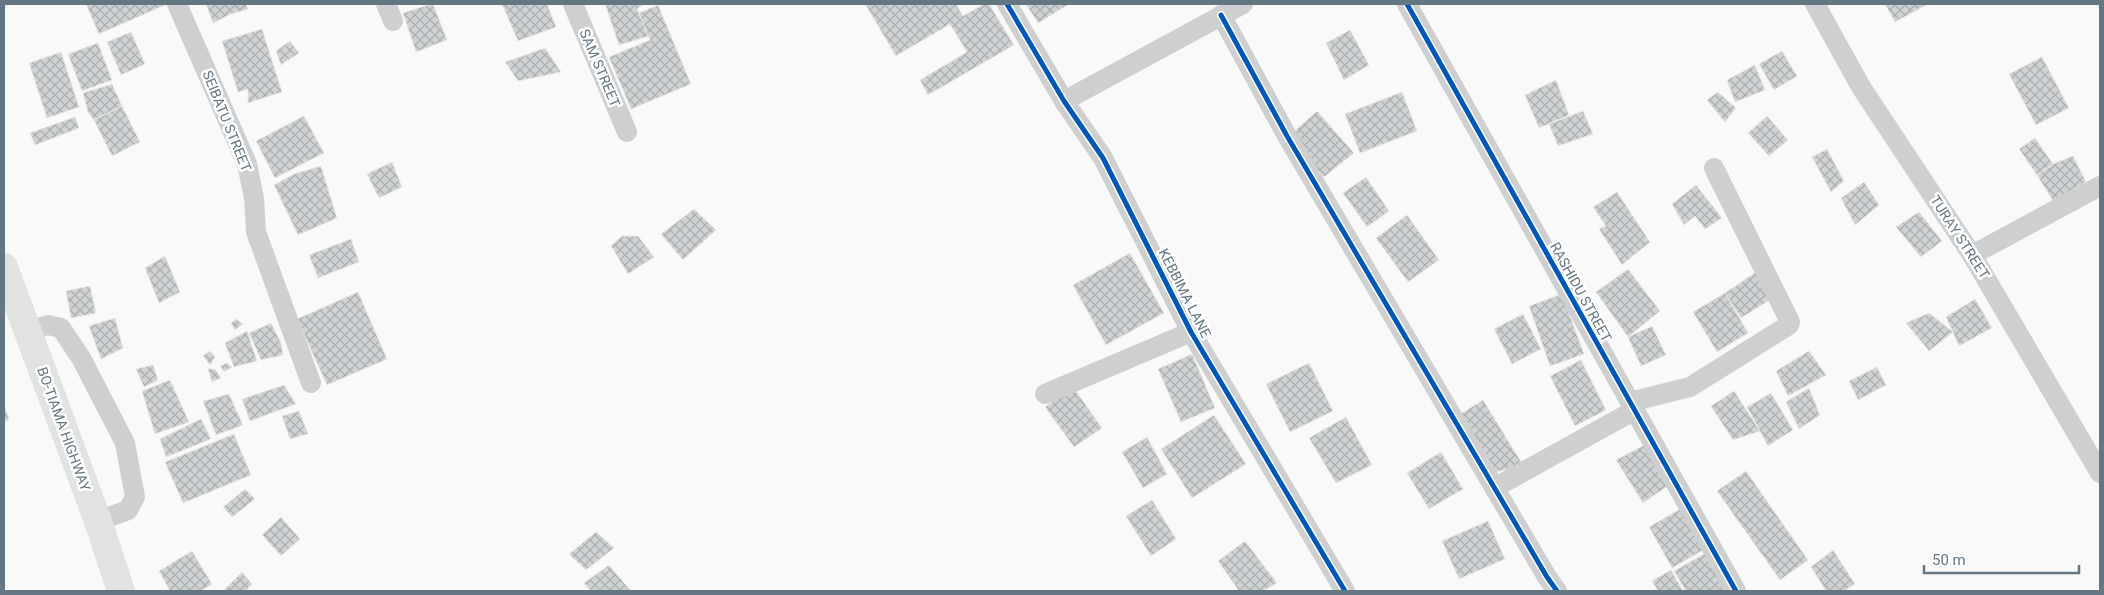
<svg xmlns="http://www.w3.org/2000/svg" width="2104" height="595" viewBox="0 0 2104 595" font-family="Roboto,sans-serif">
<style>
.building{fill:url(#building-cross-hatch);stroke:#e8e8e8}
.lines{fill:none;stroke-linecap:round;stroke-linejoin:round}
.street{stroke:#cecfd0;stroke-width:20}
.highway{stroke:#e1e2e2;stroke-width:28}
.cycleway-casing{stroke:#fff;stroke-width:8}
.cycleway{stroke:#0057b8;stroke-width:5}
.labels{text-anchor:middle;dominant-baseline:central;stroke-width:5;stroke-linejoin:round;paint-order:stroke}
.street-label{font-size:14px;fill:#657683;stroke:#fff}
</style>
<defs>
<pattern id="building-cross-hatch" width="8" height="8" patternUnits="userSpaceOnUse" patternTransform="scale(1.25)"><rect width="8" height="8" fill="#d0d2d3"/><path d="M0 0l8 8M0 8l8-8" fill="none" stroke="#acafb1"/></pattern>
</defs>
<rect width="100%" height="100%" fill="#f9f9f9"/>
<g class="building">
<path d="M 86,4 L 165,4 L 165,5 L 99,34 Z"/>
<path d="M 206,4 L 246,4 L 248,9 L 231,14 L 213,23 Z"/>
<path d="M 431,4 L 433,4 L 447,40 L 416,52 L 403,13 Z"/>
<path d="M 502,4 L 547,4 L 556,27 L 518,41 Z"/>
<path d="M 605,4 L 644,4 L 637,9 L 649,36 L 619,45 Z"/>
<path d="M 865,4 L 956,4 L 963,16 L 984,4 L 989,4 L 1014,45 L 928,95 L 920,80 L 967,52 L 950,24 L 896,56 Z"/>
<path d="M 1026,4 L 1069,4 L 1038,23 Z"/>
<path d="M 1885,4 L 1928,4 L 1895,22 Z"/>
<path d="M 658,5 L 691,84 L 631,109 L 609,57 L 650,40 L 639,13 Z"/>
<path d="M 262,29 L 282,92 L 248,103 L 248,89 L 238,92 L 222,41 Z"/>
<path d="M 1350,30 L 1369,65 L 1344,80 L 1326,43 Z"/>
<path d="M 131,32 L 145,64 L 121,75 L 107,42 Z"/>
<path d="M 290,41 L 299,53 L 281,65 L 276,51 Z"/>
<path d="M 98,43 L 112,80 L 82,91 L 68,54 Z"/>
<path d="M 545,48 L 561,72 L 518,81 L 505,62 Z"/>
<path d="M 1782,51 L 1797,76 L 1774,90 L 1759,64 Z"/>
<path d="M 61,52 L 79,107 L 47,118 L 29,63 Z"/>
<path d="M 2042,57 L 2069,108 L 2036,125 L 2009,74 Z"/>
<path d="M 1755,65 L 1765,90 L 1735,102 L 1727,80 Z"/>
<path d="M 1556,80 L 1569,115 L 1539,128 L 1525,95 Z"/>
<path d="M 112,84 L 122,106 L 94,120 L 88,112 L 83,93 Z"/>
<path d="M 1402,92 L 1417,131 L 1360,153 L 1345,114 Z"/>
<path d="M 1718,92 L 1736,108 L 1725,122 L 1707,100 Z"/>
<path d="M 122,106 L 140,142 L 112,156 L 94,120 Z"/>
<path d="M 1317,111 L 1354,153 L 1324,177 L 1289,136 Z"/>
<path d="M 1583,111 L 1593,134 L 1558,146 L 1549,124 Z"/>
<path d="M 304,116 L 324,153 L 275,178 L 256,141 Z"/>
<path d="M 1767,116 L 1788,140 L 1769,156 L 1748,133 Z"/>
<path d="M 75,117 L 79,128 L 35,145 L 30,133 Z"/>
<path d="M 2035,138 L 2053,164 L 2037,175 L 2019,149 Z"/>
<path d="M 1827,149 L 1844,181 L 1831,192 L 1812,157 Z"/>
<path d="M 2073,156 L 2086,182 L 2053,201 L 2037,175 L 2053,164 Z"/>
<path d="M 392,162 L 402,187 L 379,198 L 367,174 Z"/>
<path d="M 321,166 L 337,218 L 298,235 L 274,185 L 294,174 Z"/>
<path d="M 1366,177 L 1389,211 L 1367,227 L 1343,193 Z"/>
<path d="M 1864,182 L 1879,205 L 1855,225 L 1841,198 Z"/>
<path d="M 1696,185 L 1722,218 L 1705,229 L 1695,216 L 1684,225 L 1672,204 Z"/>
<path d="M 1617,192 L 1650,242 L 1622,265 L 1599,229 L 1606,226 L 1593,207 Z"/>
<path d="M 694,209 L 716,230 L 683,260 L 661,234 Z"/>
<path d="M 1919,212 L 1942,241 L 1921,257 L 1896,227 Z"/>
<path d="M 1407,215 L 1439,260 L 1408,282 L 1376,238 Z"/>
<path d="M 622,236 L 638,236 L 654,257 L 628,274 L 611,246 Z"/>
<path d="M 351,239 L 359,262 L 318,278 L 309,255 Z"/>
<path d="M 1130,253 L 1164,313 L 1106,345 L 1073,285 Z"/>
<path d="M 165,256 L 180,292 L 159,303 L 145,268 Z"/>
<path d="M 1628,269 L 1660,311 L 1628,337 L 1596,292 Z"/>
<path d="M 1756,272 L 1773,298 L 1741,318 L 1725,293 Z"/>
<path d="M 90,286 L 96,313 L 71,318 L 66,291 Z"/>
<path d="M 358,292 L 387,359 L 327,385 L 297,319 Z"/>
<path d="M 1725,293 L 1748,333 L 1717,352 L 1693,312 Z"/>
<path d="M 1562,294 L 1584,354 L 1550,366 L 1529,306 Z"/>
<path d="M 1975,299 L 1992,328 L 1959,346 L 1946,317 Z"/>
<path d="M 1929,313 L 1953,332 L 1929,351 L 1906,323 Z"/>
<path d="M 1523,314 L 1541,349 L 1512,364 L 1494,329 Z"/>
<path d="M 115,318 L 123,348 L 101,359 L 89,326 Z"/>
<path d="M 236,319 L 243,324 L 235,330 L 231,323 Z"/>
<path d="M 271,323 L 281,343 L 283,355 L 261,360 L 249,333 Z"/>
<path d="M 1652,326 L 1666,355 L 1641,366 L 1628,337 Z"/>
<path d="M 247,331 L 257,361 L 234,367 L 225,343 Z"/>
<path d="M 210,351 L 215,357 L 210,365 L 203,356 Z"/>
<path d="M 1809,351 L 1826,375 L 1788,396 L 1776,371 Z"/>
<path d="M 1192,354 L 1215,408 L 1181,422 L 1158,369 Z"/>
<path d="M 1581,360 L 1606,410 L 1575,426 L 1550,376 Z"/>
<path d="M 227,363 L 232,367 L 224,372 L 220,366 Z"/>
<path d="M 1309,363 L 1333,411 L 1290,432 L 1266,384 Z"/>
<path d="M 153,365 L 158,380 L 144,387 L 136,369 Z"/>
<path d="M 1877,367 L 1886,385 L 1858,400 L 1849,381 Z"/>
<path d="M 208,369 L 215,369 L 221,378 L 212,382 Z"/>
<path d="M 170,380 L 189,422 L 155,434 L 142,391 Z"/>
<path d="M 284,385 L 296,404 L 250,421 L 242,399 Z"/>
<path d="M 1073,387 L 1102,428 L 1074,447 L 1045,407 Z"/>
<path d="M 1809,388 L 1820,415 L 1799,429 L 1786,402 Z"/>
<path d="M 1734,391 L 1760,431 L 1733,440 L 1711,406 Z"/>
<path d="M 1771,393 L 1793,430 L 1768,446 L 1747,407 Z"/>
<path d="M 229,394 L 243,425 L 216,435 L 203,401 Z"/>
<path d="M 1483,400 L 1523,465 L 1492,473 L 1457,416 Z"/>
<path d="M 4,405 L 9,419 L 4,422 Z"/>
<path d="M 299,411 L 308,434 L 290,439 L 282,416 Z"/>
<path d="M 1214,415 L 1246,464 L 1192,498 L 1161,449 Z"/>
<path d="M 1346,417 L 1372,465 L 1336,483 L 1309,438 Z"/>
<path d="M 201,419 L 211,439 L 166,457 L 160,439 Z"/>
<path d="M 234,434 L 251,475 L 183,503 L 165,462 Z"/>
<path d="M 1147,437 L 1167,474 L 1143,488 L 1122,452 Z"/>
<path d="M 1648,443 L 1672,483 L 1643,503 L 1616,460 Z"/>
<path d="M 1441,452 L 1463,489 L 1429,509 L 1407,473 Z"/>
<path d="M 1746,471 L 1808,560 L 1780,580 L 1717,491 Z"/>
<path d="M 245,489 L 255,499 L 232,517 L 223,507 Z"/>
<path d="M 1152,500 L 1176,539 L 1151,556 L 1126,516 Z"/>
<path d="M 1682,508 L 1705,549 L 1672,568 L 1649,527 Z"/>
<path d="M 281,517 L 300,539 L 281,556 L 262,535 Z"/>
<path d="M 1488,521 L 1505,559 L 1459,579 L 1442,541 Z"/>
<path d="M 596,532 L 614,548 L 586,570 L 569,554 Z"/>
<path d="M 1245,541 L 1277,583 L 1263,591 L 1239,591 L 1218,561 Z"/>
<path d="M 1711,550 L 1735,591 L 1686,591 L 1674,571 Z"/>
<path d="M 1833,550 L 1855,584 L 1844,591 L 1826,591 L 1811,567 Z"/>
<path d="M 192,551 L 212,584 L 201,591 L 170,591 L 159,571 Z"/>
<path d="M 609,565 L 631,591 L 591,591 L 584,583 Z"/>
<path d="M 1671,570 L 1683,591 L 1658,591 L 1652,581 Z"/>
<path d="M 242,572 L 252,584 L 246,591 L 223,591 Z"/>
</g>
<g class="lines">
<g class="street">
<path d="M 177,4 L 247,164 L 254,198 L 256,232 L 311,383"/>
<path d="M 386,4 L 393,21"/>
<path d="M 573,4 L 627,132"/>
<path d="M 1007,4 L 1064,101 L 1103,158 L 1191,332 L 1345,591"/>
<path d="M 1407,4 L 1736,591"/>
<path d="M 1815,4 L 1861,87 L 1972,255 L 2100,473"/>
<path d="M 1221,15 L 1287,136 L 1547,577 L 1557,591"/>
<path d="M 1064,101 L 1243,4"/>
<path d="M 1972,255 L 2100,186"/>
<path d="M 27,331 L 48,325 L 61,328 L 81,358 L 125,443 L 135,497 L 128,510 L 98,521"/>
<path d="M 1045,394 L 1191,332"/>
<path d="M 1630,402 L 1690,387 L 1789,325 L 1790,322 L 1714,168"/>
<path d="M 1494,488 L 1635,410"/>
</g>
<path class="highway" d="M 4,267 L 98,521 L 121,591"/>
<defs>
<g id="cycleway">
<path d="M 1007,4 L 1064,101 L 1103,158 L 1191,332 L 1345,591"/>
<path d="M 1407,4 L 1736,591"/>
<path d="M 1221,15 L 1287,136 L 1547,577 L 1557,591"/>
</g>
</defs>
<use href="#cycleway" class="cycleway-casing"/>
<use href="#cycleway" class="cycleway"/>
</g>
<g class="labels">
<g class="street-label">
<text transform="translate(600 68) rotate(67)">SAM STREET</text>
<text transform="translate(227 121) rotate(68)">SEIBATU STREET</text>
<text transform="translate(1960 237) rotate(57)">TURAY STREET</text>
<text transform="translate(1581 292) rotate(61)">RASHIDU STREET</text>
<text transform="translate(1185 293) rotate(63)">KEBBIMA LANE</text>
<text transform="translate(64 429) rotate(70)">BO-TIAMA HIGHWAY</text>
</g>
</g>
<rect width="2104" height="595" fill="none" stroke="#657683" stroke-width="10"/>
<path d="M1924 565v8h155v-8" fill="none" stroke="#657683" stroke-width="2.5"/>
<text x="1932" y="565" font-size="15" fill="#657683" stroke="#ffffff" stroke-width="4" paint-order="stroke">50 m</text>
</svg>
